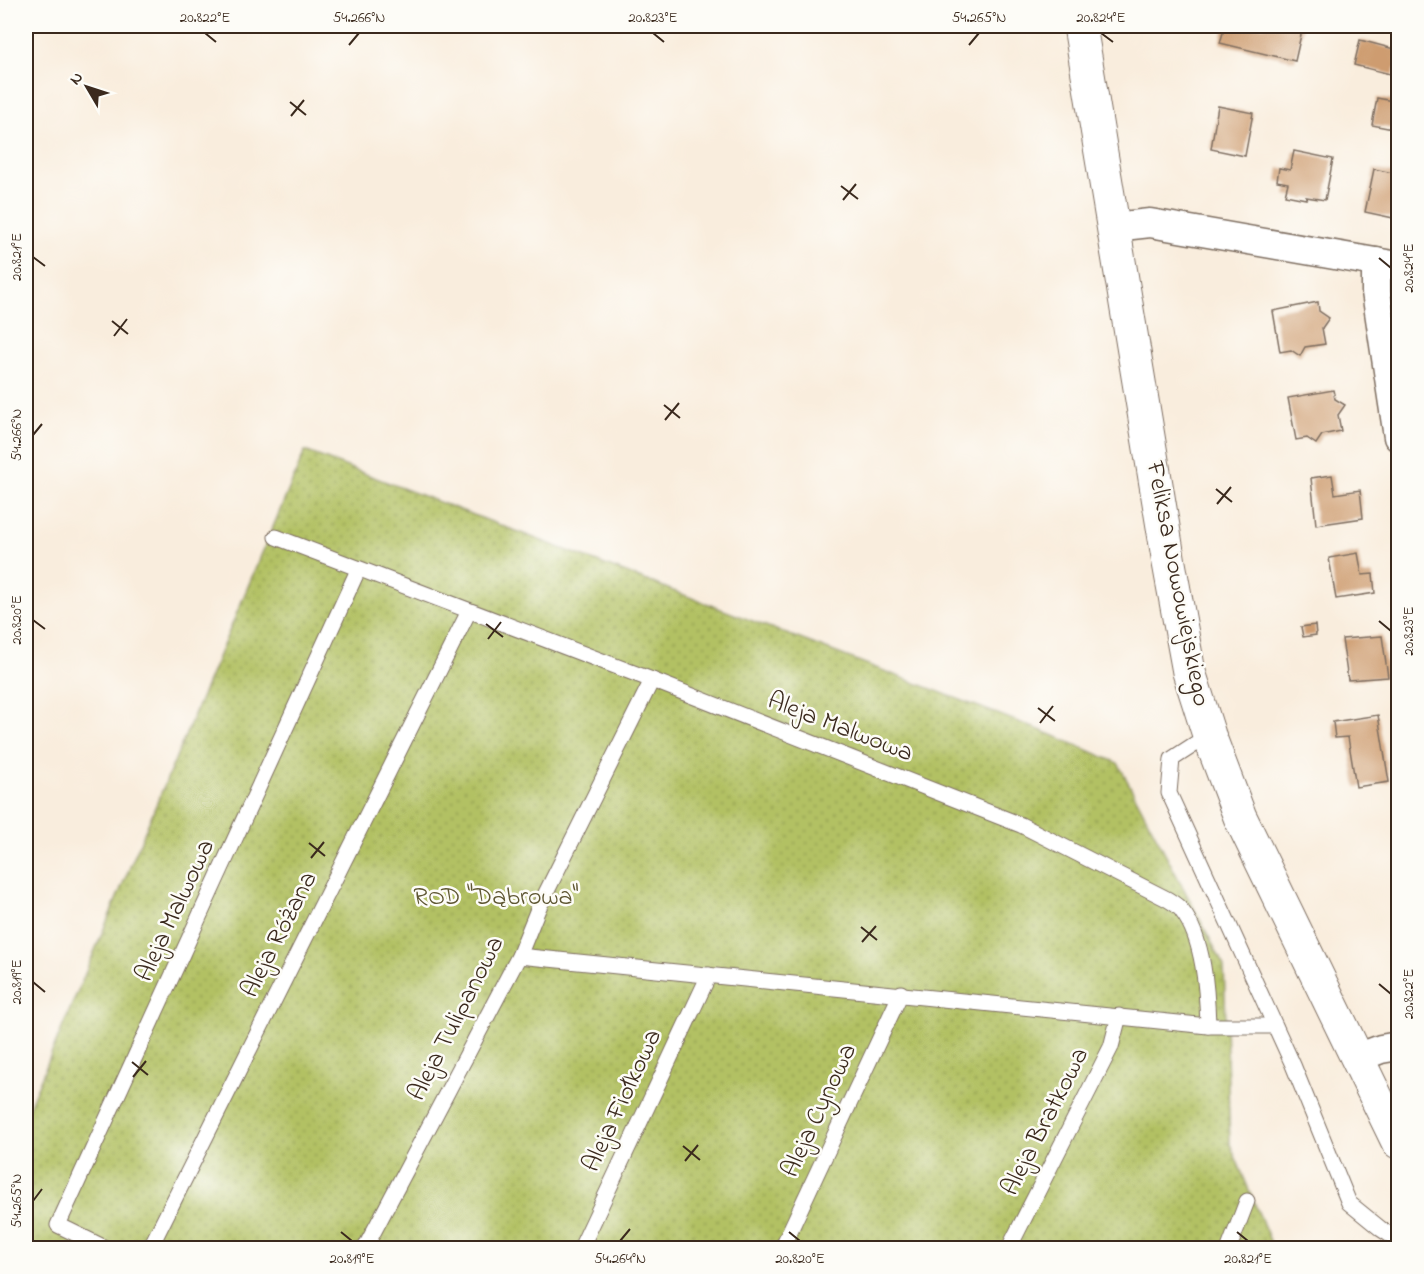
<svg xmlns="http://www.w3.org/2000/svg" width="1424" height="1274" viewBox="0 0 1424 1274" font-family="'Indie Flower',sans-serif">
<style>
.grass{fill:url(#grass-dots);stroke:#767640;stroke-width:1.5}
.building{fill:#ce9c70}
.lines{fill:none;stroke-linecap:round;stroke-linejoin:round}
.lane-casing{stroke:#7e6e61;stroke-width:17}
.street-casing{stroke:#7e6e61;stroke-width:31}
.secondary-casing{stroke:#7e6e61;stroke-width:35}
.lane{stroke:#fff;stroke-width:15}
.street{stroke:#fff;stroke-width:28}
.secondary{stroke:#fff;stroke-width:33}
.ticks{fill:none;stroke:#3b2a1e;stroke-width:2}
.labels{text-anchor:middle;dominant-baseline:central;stroke-width:5;stroke-linejoin:round;paint-order:stroke}
.street-label{font-size:26px;fill:#3b2a1e;stroke:#fdfcf7}
.park-label{font-size:26px;fill:#5f5733;stroke:#fdfcf7}
.neatline{fill:none;stroke:#3b2a1e;stroke-width:2}
.ticks-label{font-size:15px;text-anchor:middle;fill:#3b2a1e}
</style>
<defs>
<pattern id="grass-dots" width="8" height="8" patternUnits="userSpaceOnUse" patternTransform="scale(1.5)"><rect width="8" height="8" fill="#b2c163"/><path d="M2 2h.1M6 6h.1" fill="none" stroke="#929d51" stroke-width="1.8" stroke-linecap="round"/></pattern>
</defs>
<rect width="100%" height="100%" fill="#fdfcf7"/>
<filter id="ink" filterUnits="userSpaceOnUse"><feTurbulence type="fractalNoise" baseFrequency=".0167" numOctaves="2"/><feDisplacementMap in="SourceGraphic" scale="12" xChannelSelector="R" yChannelSelector="G"/><feConvolveMatrix kernelMatrix="1 2 1 2 8 2 1 2 1" color-interpolation-filters="sRGB"/></filter>
<filter id="wash" filterUnits="userSpaceOnUse"><feTurbulence type="fractalNoise" baseFrequency=".008" numOctaves="4" result="noise"/><feDisplacementMap in="SourceGraphic" scale="24" xChannelSelector="R" yChannelSelector="G"/><feGaussianBlur stdDeviation="1.35" result="paint"/><feColorMatrix in="noise" values="0 0 0 0 0 0 0 0 0 0 0 0 0 0 0 0 0 1.4 0 .05"/><feComposite in="paint" operator="in"/></filter>
<g filter="url(#wash)">
<rect width="100%" height="100%" fill="#f9eddd"/>
<path class="grass" d="M 305,451 L 1050,734 L 1118,763 L 1224,966 L 1230,1144 L 1273,1248 L 26,1248 L 26,1114 Z"/>
<g id="blocks">
<g class="building">
<path d="M 1225,26 L 1303,26 L 1295,61 L 1220,43 Z"/>
<path d="M 1360,40 L 1398,50 L 1398,68 L 1395,68 L 1394,75 L 1354,65 Z"/>
<path d="M 1377,98 L 1398,102 L 1398,130 L 1372,125 Z"/>
<path d="M 1218,106 L 1253,113 L 1245,156 L 1211,149 Z"/>
<path d="M 1294,151 L 1333,159 L 1325,200 L 1306,197 L 1306,199 L 1285,195 L 1288,183 L 1277,181 L 1279,168 L 1290,170 Z"/>
<path d="M 1374,169 L 1398,174 L 1398,219 L 1365,212 Z"/>
<path d="M 1318,302 L 1319,311 L 1329,318 L 1322,328 L 1325,344 L 1305,347 L 1300,356 L 1291,350 L 1280,352 L 1273,311 Z"/>
<path d="M 1333,390 L 1335,399 L 1345,405 L 1338,415 L 1341,431 L 1322,435 L 1316,444 L 1307,438 L 1296,440 L 1288,398 Z"/>
<path d="M 1332,475 L 1335,494 L 1360,490 L 1363,518 L 1316,525 L 1311,478 Z"/>
<path d="M 1358,553 L 1362,575 L 1373,574 L 1375,593 L 1336,599 L 1329,558 Z"/>
<path d="M 1315,625 L 1316,635 L 1303,637 L 1301,627 Z"/>
<path d="M 1382,636 L 1388,677 L 1348,680 L 1342,639 Z"/>
<path d="M 1378,715 L 1389,782 L 1356,787 L 1348,737 L 1335,738 L 1333,722 Z"/>
</g>
</g>
</g>
<g filter="url(#ink)">
<use href="#blocks" fill-opacity="0" stroke="#7e6e61" stroke-width="1.5"/>
<g class="lines">
<defs>
<g id="lane">
<path d="M 276,537 L 652,680 L 1021,825 L 1167,899 C 1172,902 1179,906 1182,911 C 1204,939 1207,991 1208,1026"/>
<path d="M 1209,735 L 1172,759 L 1169,793 L 1293,1065 L 1349,1203 L 1381,1229 L 1398,1240"/>
<path d="M 519,956 L 1208,1026 L 1275,1026"/>
<path d="M 105,1248 L 58,1225 L 358,570"/>
<path d="M 150,1248 L 469,611"/>
<path d="M 365,1248 L 519,956 L 538,909 L 652,680"/>
<path d="M 581,1248 L 709,975"/>
<path d="M 782,1248 L 901,993"/>
<path d="M 1009,1248 L 1111,1047 L 1119,1016"/>
<path d="M 1229,1248 L 1247,1201"/>
</g>
<g id="street">
<path d="M 1114,227 L 1150,223 L 1398,266"/>
<path d="M 1376,262 L 1376,292 L 1398,437"/>
<path d="M 1357,1058 L 1381,1049 L 1398,1046"/>
</g>
<path id="secondary" d="M 1080,26 L 1169,563 L 1189,672 L 1209,735 L 1240,817 L 1398,1142"/>
</defs>
<use href="#lane" class="lane-casing"/>
<use href="#street" class="street-casing"/>
<use href="#secondary" class="secondary-casing"/>
<use href="#lane" class="lane"/>
<use href="#street" class="street"/>
<use href="#secondary" class="secondary"/>
</g>
</g>
<path class="ticks" d="M 205,33 L 216,42M 653,33 L 664,42M 1101,33 L 1113,42M 349,45 L 359,33M 969,45 L 979,33M 290,102 L 306,115M 291,116 L 304,100M 841,186 L 858,199M 843,200 L 856,184M 33,257 L 45,266M 1379,258 L 1391,268M 112,321 L 128,334M 114,336 L 127,319M 664,405 L 680,418M 665,420 L 679,403M 33,435 L 42,424M 1216,489 L 1232,502M 1217,504 L 1231,487M 33,620 L 45,629M 1379,621 L 1391,631M 486,624 L 503,637M 488,639 L 501,622M 1038,708 L 1055,721M 1040,723 L 1053,706M 309,843 L 325,856M 311,858 L 324,842M 861,927 L 877,940M 862,942 L 876,926M 33,982 L 45,992M 1379,984 L 1391,994M 132,1062 L 148,1075M 133,1077 L 146,1061M 683,1146 L 700,1160M 685,1161 L 698,1145M 33,1201 L 42,1189M 341,1232 L 352,1241M 789,1232 L 800,1241M 1237,1232 L 1248,1241M 620,1241 L 630,1229"/>
<g class="labels">
<g class="street-label">
<text transform="translate(1177 584) rotate(79)">Feliksa Nowowiejskiego</text>
<text transform="translate(840 728) rotate(21)">Aleja Malwowa</text>
<text transform="translate(176 911) rotate(-65)">Aleja Malwowa</text>
<text transform="translate(280 935) rotate(-63)">Aleja Różana</text>
<text transform="translate(457 1019) rotate(-63)">Aleja Tulipanowa</text>
<text transform="translate(623 1101) rotate(-65)">Aleja Fiołkowa</text>
<text transform="translate(820 1111) rotate(-65)">Aleja Cynowa</text>
<text transform="translate(1046 1122) rotate(-63)">Aleja Bratkowa</text>
</g>
<g class="park-label">
<text x="496" y="898">ROD "Dąbrowa"</text>
</g>
</g>
<rect width="1424" height="1274" fill="none" stroke="#fdfcf7" stroke-width="66"/>
<g transform="translate(87 87) rotate(309)" stroke="#fdfcf7" stroke-width="4.5" paint-order="stroke">
<path d="M0-4.5L10 22L0 15L-10 22Z" fill="#3b2a1e"/>
<text y="-9" font-size="16" font-weight="bold" text-anchor="middle" fill="#3b2a1e">N</text>
</g>
<rect x="33" y="33" width="1358" height="1208" class="neatline"/>
<g class="ticks-label">
<text x="205" y="22">20.822°E</text>
<text x="359" y="22">54.266°N</text>
<text x="653" y="22">20.823°E</text>
<text x="979" y="22">54.265°N</text>
<text x="1101" y="22">20.824°E</text>
<text transform="translate(16 257) rotate(-90)" y="5">20.821°E</text>
<text transform="translate(1408 268) rotate(-90)" y="5">20.824°E</text>
<text transform="translate(16 435) rotate(-90)" y="5">54.266°N</text>
<text transform="translate(16 620) rotate(-90)" y="5">20.820°E</text>
<text transform="translate(1408 631) rotate(-90)" y="5">20.823°E</text>
<text transform="translate(16 982) rotate(-90)" y="5">20.819°E</text>
<text transform="translate(1408 994) rotate(-90)" y="5">20.822°E</text>
<text transform="translate(16 1201) rotate(-90)" y="5">54.265°N</text>
<text x="352" y="1263">20.819°E</text>
<text x="620" y="1263">54.264°N</text>
<text x="800" y="1263">20.820°E</text>
<text x="1248" y="1263">20.821°E</text>
</g>
</svg>
